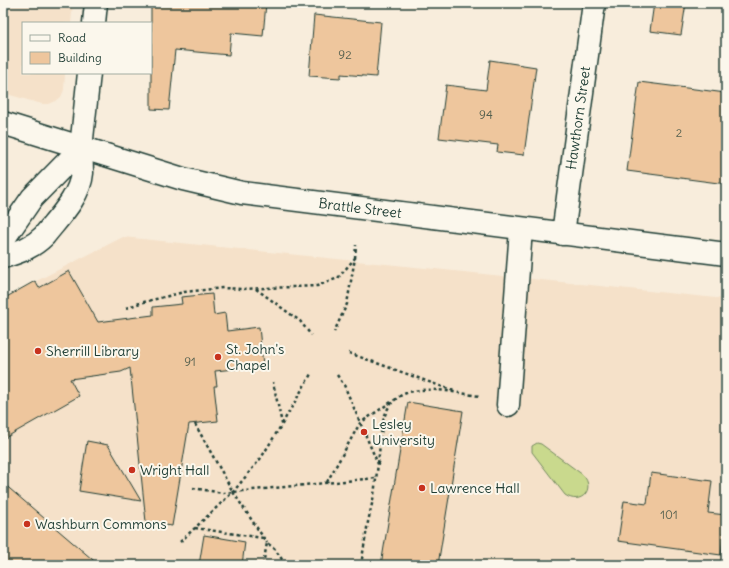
<svg xmlns="http://www.w3.org/2000/svg" width="729" height="568" viewBox="0 0 729 568" font-family="Delius,sans-serif">
<style>
.built{fill:#f5e1c9}
.green{fill:#c9d98d;stroke:#748b60}
.building{fill:#eec69d;stroke:#1f3d34}
.lines{fill:none;stroke-linecap:round;stroke-linejoin:round}
.minor-casing{stroke:#1f3d34;stroke-width:25}
.major-casing{stroke:#1f3d34;stroke-width:25}
.path{stroke:#1f3d34;stroke-width:2.5;stroke-dasharray:3 3;stroke-linecap:butt}
.minor{stroke:#fbf7ec;stroke-width:22}
.major{stroke:#fbf7ec;stroke-width:22}
.poi-dot{fill:#c8321e;stroke:#fbf7ec;stroke-width:1.5}
.labels{text-anchor:middle;dominant-baseline:central;stroke-width:4;stroke-linejoin:round;paint-order:stroke}
.number-label{font-size:12px;fill:#535f4e}
.street-label{font-size:14px;fill:#1f3d34;stroke:#fbf7ec}
.poi-label{font-size:14px;fill:#1f3d34;stroke:#fbf7ec;text-anchor:start}
</style>
<rect width="100%" height="100%" fill="#f8eddc"/>
<filter id="ink" filterUnits="userSpaceOnUse"><feTurbulence type="fractalNoise" baseFrequency=".025" numOctaves="2"/><feDisplacementMap in="SourceGraphic" scale="8" xChannelSelector="R" yChannelSelector="G"/><feConvolveMatrix kernelMatrix="1 2 1 2 8 2 1 2 1" color-interpolation-filters="sRGB"/></filter>
<g filter="url(#ink)">
<g class="built">
<path d="M 3,3 L 73,3 L 71,23 L 23,23 L 23,73 L 65,73 L 64,90 L 61,97 L 56,101 L 49,104 L 42,104 L 3,93 Z"/>
<path d="M 123,237 L 726,299 L 726,565 L 3,565 L 3,298 Z"/>
</g>
<path class="green" d="M 537,443 L 541,444 L 583,475 C 596,489 581,506 565,495 L 532,452 L 532,446 Z"/>
<g class="building">
<path d="M 151,3 L 266,3 L 263,36 L 231,33 L 229,55 L 175,50 L 169,110 L 151,109 Z"/>
<path d="M 654,3 L 686,3 L 681,35 L 650,31 Z"/>
<path d="M 314,15 L 381,22 L 376,77 L 341,74 L 341,78 L 309,76 Z"/>
<path d="M 490,60 L 536,67 L 524,155 L 497,152 L 498,145 L 439,138 L 446,85 L 486,90 Z"/>
<path d="M 639,82 L 726,93 L 726,184 L 627,171 Z"/>
<path d="M 69,271 L 98,322 L 153,315 L 153,307 L 182,304 L 181,297 L 212,294 L 214,315 L 225,313 L 227,331 L 259,327 L 263,366 L 215,371 L 217,386 L 214,386 L 218,421 L 189,424 L 172,526 L 146,522 L 130,368 L 121,372 L 70,379 L 79,396 L 3,439 L 3,299 L 35,281 L 39,288 Z"/>
<path d="M 408,402 L 463,411 L 438,565 L 381,565 Z"/>
<path d="M 87,441 L 108,445 L 141,501 L 79,491 Z"/>
<path d="M 651,473 L 712,481 L 708,513 L 726,515 L 721,555 L 618,541 L 624,501 L 647,504 Z"/>
<path d="M 3,483 L 65,536 L 99,565 L 3,565 Z"/>
<path d="M 204,535 L 245,542 L 242,565 L 199,565 Z"/>
</g>
<g class="lines">
<defs>
<g id="minor">
<path d="M 94,23 L 96,3"/>
<path d="M 81,148 L 89,73"/>
<path d="M 563,234 L 594,3"/>
<path d="M 508,405 L 521,229"/>
</g>
<g id="major">
<path d="M 3,123 L 183,179 L 242,193 L 726,254"/>
<path d="M 3,240 L 32,198 L 81,148"/>
<path d="M 3,257 C 19,252 32,248 44,236 C 58,218 80,197 82,173 C 82,164 81,156 81,148"/>
</g>
</defs>
<use href="#minor" class="minor-casing"/>
<use href="#major" class="major-casing"/>
<g class="path">
<path d="M 355,258 L 356,245"/>
<path d="M 256,289 L 300,321 L 311,335"/>
<path d="M 126,308 L 140,303 L 184,292 L 223,288 L 242,289 L 317,286 L 338,278 L 355,258 L 347,304 L 334,332"/>
<path d="M 349,353 L 454,391"/>
<path d="M 337,375 L 344,385 L 378,464 L 374,495 L 368,522 L 361,565"/>
<path d="M 195,424 L 233,492 L 267,543"/>
<path d="M 282,424 L 311,374"/>
<path d="M 378,463 C 380,449 380,432 384,418 C 397,375 449,393 481,396"/>
<path d="M 327,482 L 360,423 L 394,400"/>
<path d="M 193,488 L 223,493 L 376,478"/>
<path d="M 195,528 L 263,538"/>
<path d="M 180,542 L 233,492 L 261,458 L 282,424 L 273,382"/>
<path d="M 263,565 L 267,543 L 274,548 L 286,565"/>
</g>
<use href="#minor" class="minor"/>
<use href="#major" class="major"/>
</g>
</g>
<g class="poi-dot">
<circle cx="38" cy="351" r="4"/>
<circle cx="218" cy="357" r="4"/>
<circle cx="364" cy="432" r="4"/>
<circle cx="132" cy="470" r="4"/>
<circle cx="422" cy="488" r="4"/>
<circle cx="27" cy="524" r="4"/>
</g>
<g class="labels">
<g class="number-label">
<text x="345" y="54">92</text>
<text x="486" y="114">94</text>
<text x="679" y="132">2</text>
<text x="190" y="361">91</text>
<text x="669" y="514">101</text>
</g>
<g class="street-label">
<text transform="translate(578 118) rotate(-82)">Hawthorn Street</text>
<text transform="translate(360 208) rotate(7)">Brattle Street</text>
</g>
<g class="poi-label">
<text x="226" y="349">St. John's<tspan x="226" dy="16">Chapel</tspan></text>
<text x="46" y="351">Sherrill Library</text>
<text x="372" y="424">Lesley<tspan x="372" dy="16">University</tspan></text>
<text x="140" y="470">Wright Hall</text>
<text x="430" y="488">Lawrence Hall</text>
<text x="35" y="524">Washburn Commons</text>
</g>
</g>
<rect width="729" height="568" fill="none" stroke="#fbf7ec" stroke-width="16"/>
<rect x="8" y="8" width="713" height="552" fill="none" stroke="#1f3d34" stroke-width="1.5" filter="url(#ink)"/>
<rect x="22" y="22" width="130" height="52" fill="#fbf7ec" stroke="#a3ada2"/>
<rect x="30" y="35" width="20" height="6" fill="#fbf7ec" stroke="#a3ada2"/>
<text x="58" y="42" font-size="12" fill="#1f3d34">Road</text>
<rect x="30" y="52" width="20" height="12" fill="#eec69d" stroke="#a3ada2"/>
<text x="58" y="62" font-size="12" fill="#1f3d34">Building</text>
</svg>
